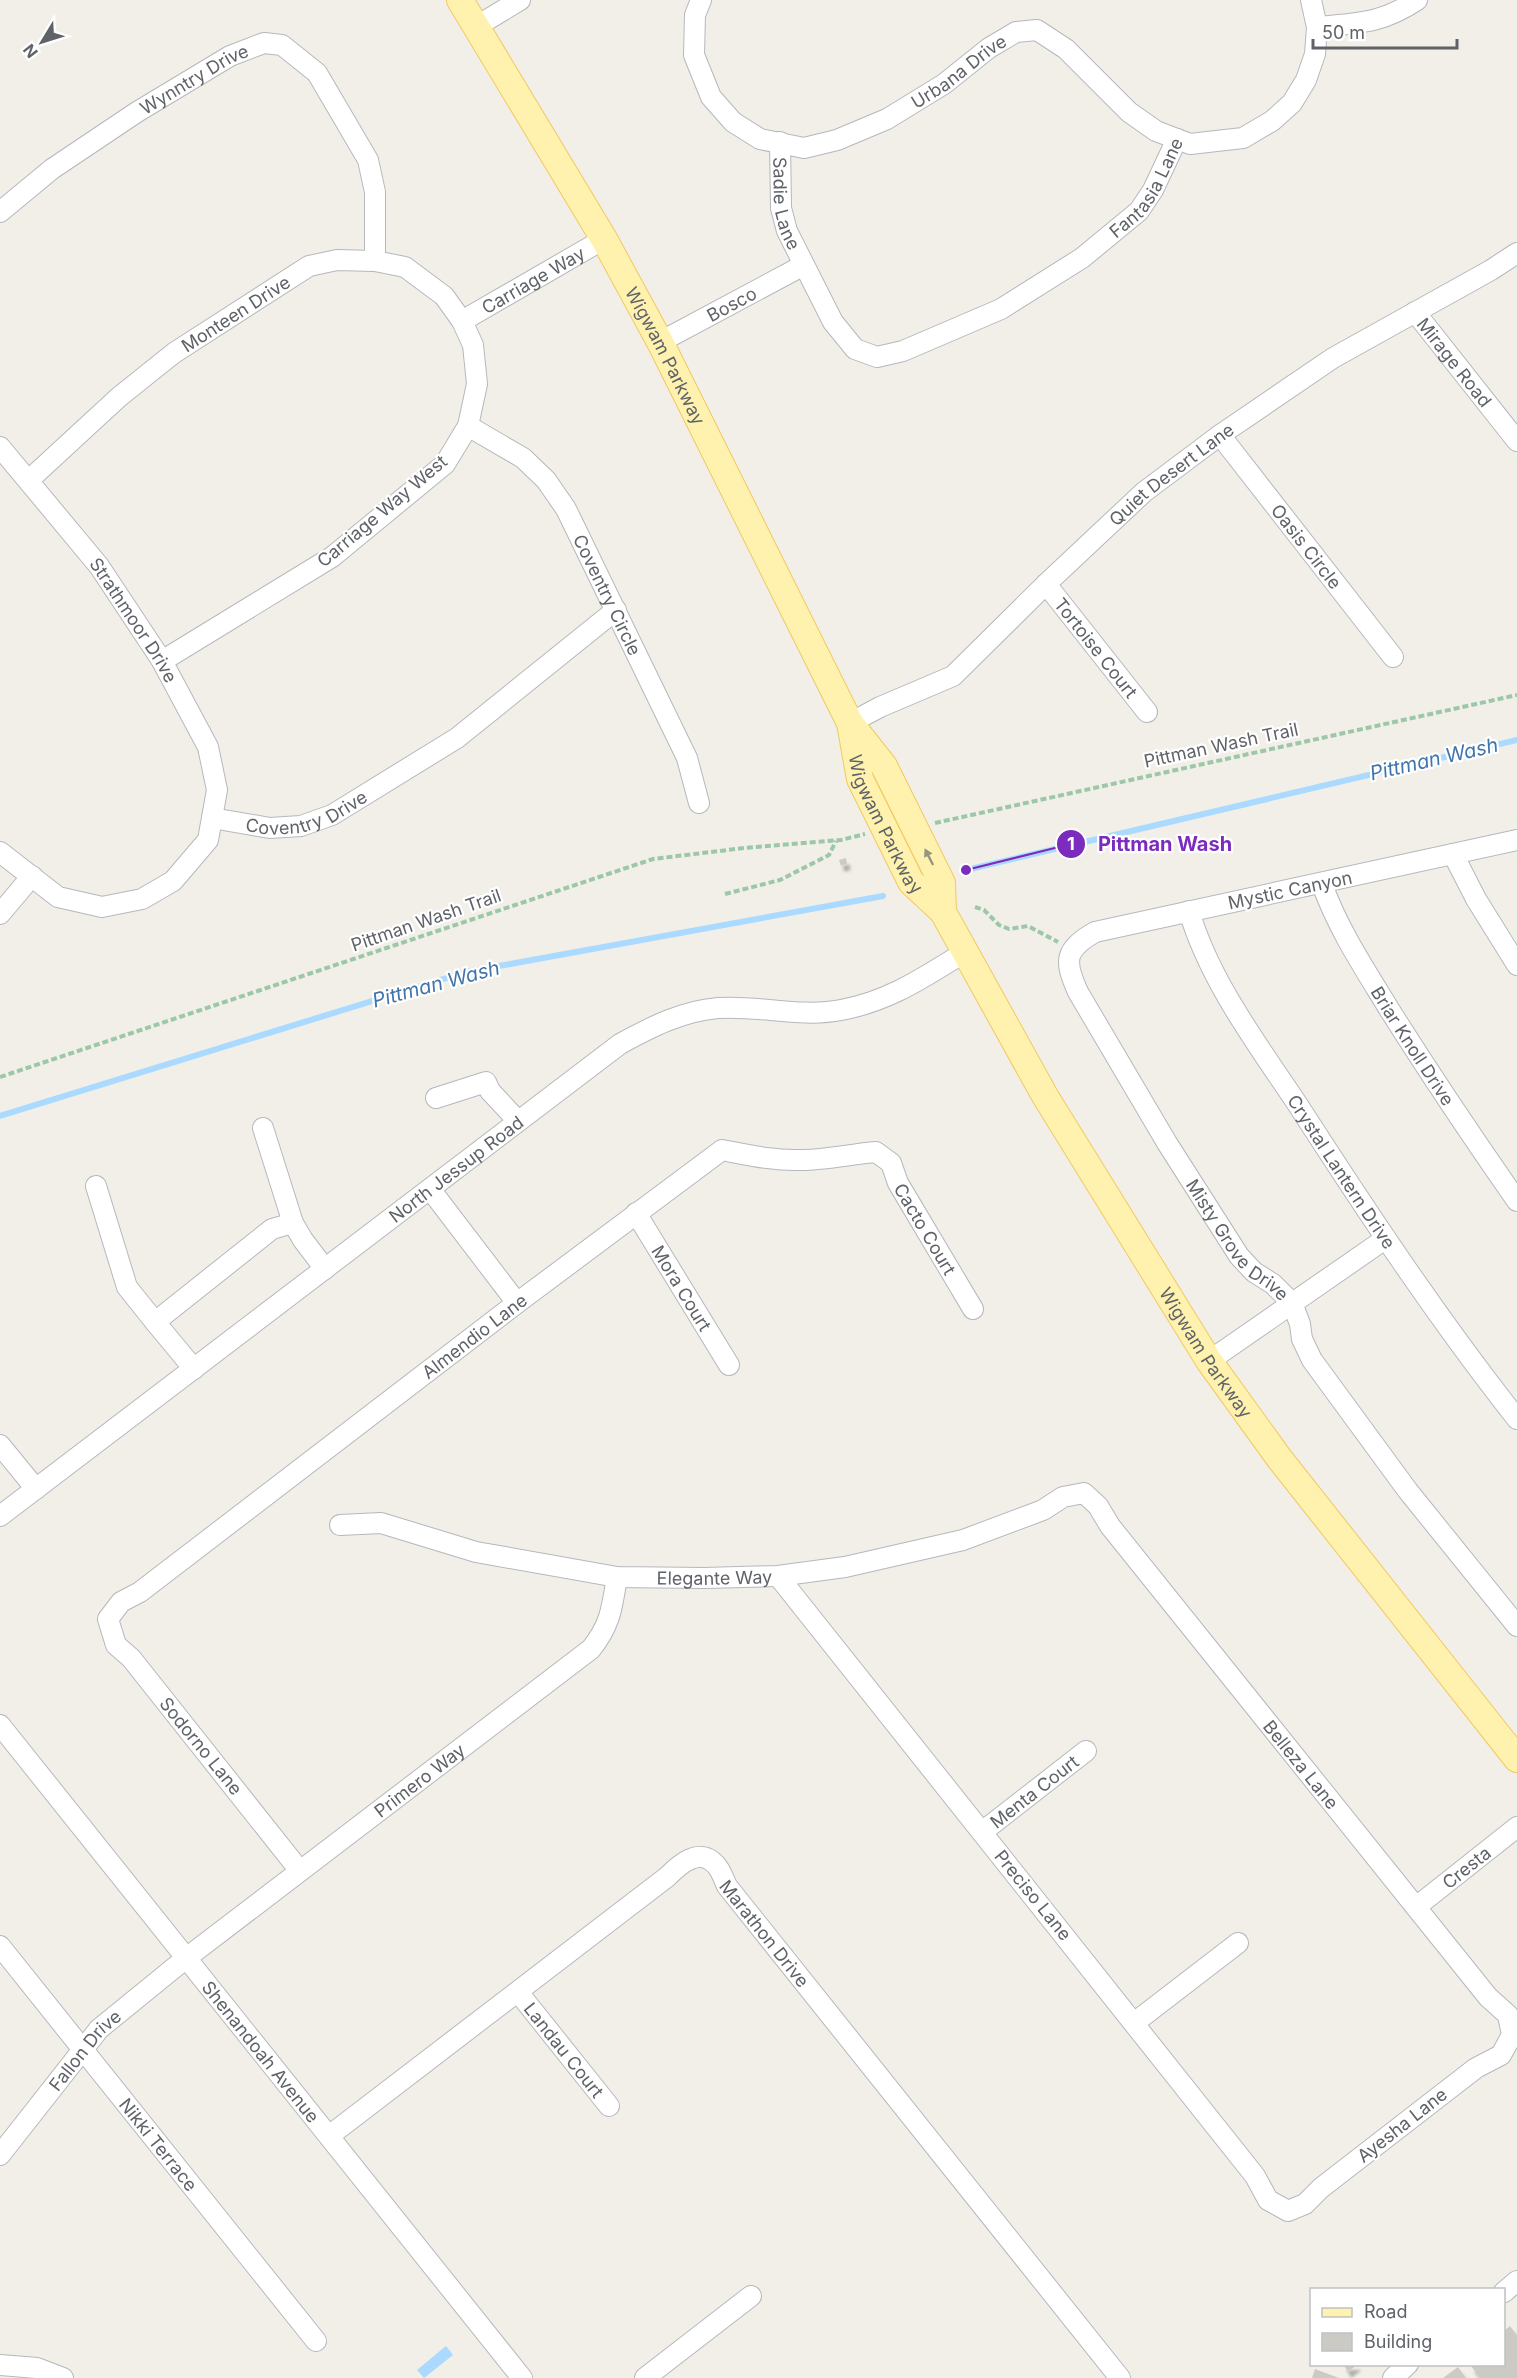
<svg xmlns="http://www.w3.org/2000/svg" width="1517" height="2378" viewBox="0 0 1517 2378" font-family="Inter,sans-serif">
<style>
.water{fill:#aadaff}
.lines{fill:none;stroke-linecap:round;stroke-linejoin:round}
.stream{stroke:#aadaff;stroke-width:6}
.building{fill:#cccac5;filter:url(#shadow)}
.minor-casing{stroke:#b5b8bc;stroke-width:22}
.major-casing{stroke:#f2c960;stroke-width:28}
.path{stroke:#9cc7a9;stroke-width:4;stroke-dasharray:6 3;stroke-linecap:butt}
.minor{stroke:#fff;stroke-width:20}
.major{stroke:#fff2af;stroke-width:26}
.oneway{fill:#979581}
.labels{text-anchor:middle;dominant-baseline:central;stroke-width:4.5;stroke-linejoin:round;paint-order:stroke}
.street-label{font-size:18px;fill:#5f6368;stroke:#fff}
.water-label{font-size:20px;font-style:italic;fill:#4174aa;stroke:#fff}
.leader{fill:none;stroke:#7b2cbf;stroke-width:2}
.callout-dot{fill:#7b2cbf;stroke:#fff;stroke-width:2}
.mark-label{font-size:18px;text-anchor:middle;font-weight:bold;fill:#fff}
.callout-label{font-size:20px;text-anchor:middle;font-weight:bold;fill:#7b2cbf;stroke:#fff;stroke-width:4.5;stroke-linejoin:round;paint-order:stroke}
</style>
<defs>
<filter id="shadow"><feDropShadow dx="3.5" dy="6" stdDeviation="1.5" flood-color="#0004"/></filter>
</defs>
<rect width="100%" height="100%" fill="#f1efe8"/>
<path class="water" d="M 446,2346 L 453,2355 L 424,2378 L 417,2370 Z"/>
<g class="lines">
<g class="stream">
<path d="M 966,870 L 1517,740"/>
<path d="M 0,1116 L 466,972 L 883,896"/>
</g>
</g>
<g class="building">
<path d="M 846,858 L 847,864 L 841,866 L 839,860 Z"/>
<path d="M 1510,2326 L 1517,2335 L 1517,2378 L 1480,2378 L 1471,2366 L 1474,2364 L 1504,2364 L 1504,2331 Z"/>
<path d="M 1343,2364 L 1358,2364 L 1348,2372 Z"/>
<path d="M 1458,2367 L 1466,2378 L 1443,2378 Z"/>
<path d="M 1315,2369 L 1339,2378 L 1312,2378 Z"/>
</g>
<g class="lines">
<defs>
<g id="minor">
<path id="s1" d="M 701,0 L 695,15 L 694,55 L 711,97 L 733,122 L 760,139 L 804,148 L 837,140 L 887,119 L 944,84 L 989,48 L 1016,32 L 1037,30 L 1066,49 L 1129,112 L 1156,131 L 1190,144 L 1243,138 L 1272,121 L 1292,103 L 1306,80 L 1315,54 L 1317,27 L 1311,0"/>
<path d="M 477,26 L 520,0"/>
<path d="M 1317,27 C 1358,23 1381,24 1417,0"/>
<path id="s2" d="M 780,142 L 781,208 L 787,231 L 833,322 L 855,349 L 877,357 L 903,351 L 1001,309 L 1082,258 L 1139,211 L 1153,190 L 1177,139"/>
<path id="s3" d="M 0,212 L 52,169 L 137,112 L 230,56 L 264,43 L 282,45 L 317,73 L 368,160 L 375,192 L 375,261"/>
<path id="s4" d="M 1415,312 L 1517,441"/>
<path id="s5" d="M 462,321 L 604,239"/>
<path id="s6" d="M 660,342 L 804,265"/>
<path id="s7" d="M 468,426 L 523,458 L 546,480 L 566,509 L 687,758 L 699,803"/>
<path id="s8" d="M 1220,435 L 1393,657"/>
<path id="s9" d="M 0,447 L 99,566 L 162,661 L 208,747 L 217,790 L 208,840 L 173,881 L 142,899 L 102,907 L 58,897 L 0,852"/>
<path id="s10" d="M 29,480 L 119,397 L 174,353 L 309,266 L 337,260 L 375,261 L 405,267 L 444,296 L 462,321 L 473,345 L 477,384 L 468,426 L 445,464 L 332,557 L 162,661"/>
<path id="s11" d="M 1046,584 L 1147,712"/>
<path id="s12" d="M 850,723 L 880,707 L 953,676 L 1046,584 L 1144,492 L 1220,435 L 1333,358 L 1491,270 L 1517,253"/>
<path id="s13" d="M 212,818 L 270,828 L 301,826 L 332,815 L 457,738 L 616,610"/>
<path id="s14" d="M 1517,840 L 1095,932 C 1064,950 1064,961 1078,992 L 1167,1143 L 1239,1256 L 1254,1272 L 1273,1284 L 1292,1303 L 1300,1324 L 1302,1339 L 1312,1360 L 1408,1491 L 1517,1626"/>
<path d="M 1453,854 L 1476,899 L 1517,965"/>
<path id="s15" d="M 1322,884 C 1338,929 1364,968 1389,1009 C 1430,1074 1473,1138 1517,1201"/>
<path id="s16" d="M 1189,911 C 1210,982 1258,1045 1298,1105 C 1367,1212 1438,1319 1517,1419"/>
<path d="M 0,914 L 32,876"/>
<path d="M 436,1098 L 486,1082 L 490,1091 L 518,1121"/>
<path d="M 263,1128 L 293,1223 L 303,1240 L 325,1269"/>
<path d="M 96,1186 L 127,1287 L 155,1322"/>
<path d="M 430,1189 L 517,1303"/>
<path id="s17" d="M 636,1213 L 729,1365"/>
<path d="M 1209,1361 L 1385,1239"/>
<path d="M 194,1369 L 155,1322 L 272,1229 L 293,1223"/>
<path d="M 0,1445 L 36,1489"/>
<path id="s18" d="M 0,1516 L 620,1044 C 651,1027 682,1011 718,1008 C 759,1005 800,1018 841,1010 C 890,1001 924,977 965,952"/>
<path id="s19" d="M 340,1525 L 381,1523 L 476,1552 L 617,1577 L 704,1578 L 778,1576 L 845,1567 L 963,1540 L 1043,1510 L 1063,1497 L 1084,1493 L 1098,1506 L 1110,1526 L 1488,1997 L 1508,2015 L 1512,2035 L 1501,2055 L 1476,2068 L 1321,2188 L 1305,2204 L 1288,2211 L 1268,2200 L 1255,2176 L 778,1576"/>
<path id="s20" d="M 0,1725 L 522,2378"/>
<path id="s21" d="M 982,1832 L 1086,1751"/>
<path id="s22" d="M 300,1871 L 131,1658 L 116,1645 L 108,1619 L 121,1602 L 140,1592 L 517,1303 L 722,1150 C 748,1155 774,1161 801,1160 C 827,1160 851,1154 876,1152 L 891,1163 L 898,1183 L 973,1309"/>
<path id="s23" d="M 1416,1907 L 1517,1827"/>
<path id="s24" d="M 0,1946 L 316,2341"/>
<path id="s25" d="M 518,1992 L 609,2106"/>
<path d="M 1134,2023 L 1238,1943"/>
<path id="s26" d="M 329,2136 L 667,1877 C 679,1865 699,1846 716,1865 C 721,1870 724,1880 727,1886 L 1120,2378"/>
<path id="s27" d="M 0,2155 L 99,2029 L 185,1959 L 591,1649 C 611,1624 612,1607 617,1577"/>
<path d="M 1504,2292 L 1517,2281"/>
<path d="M 0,2365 L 37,2368 L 63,2378"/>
<path d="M 645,2378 L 751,2296"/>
<path d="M 1393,2378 L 1408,2364"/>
</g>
<g id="major">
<path id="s28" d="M 460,0 L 604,239 L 660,342 L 850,723 L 884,766 L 942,883 L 943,912"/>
<path id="s29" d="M 850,723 L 860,779 L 911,882 L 943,912 L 1045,1096 L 1209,1361 L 1279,1458 L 1517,1759"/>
</g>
</defs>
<use href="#minor" class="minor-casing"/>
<use href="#major" class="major-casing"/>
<g class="path">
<path d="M 935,823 L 1517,695"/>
<path d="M 725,894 L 780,880 L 829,855 L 836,841"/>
<path d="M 975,907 L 984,910 L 999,925 L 1009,929 L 1028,926 L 1058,942"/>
<path d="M 0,1077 L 653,859 L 744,848 L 841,840 L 865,834"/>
</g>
<use href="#minor" class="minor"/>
<use href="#major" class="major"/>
</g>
<defs><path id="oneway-solid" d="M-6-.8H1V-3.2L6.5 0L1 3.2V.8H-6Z" transform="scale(1.5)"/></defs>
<use class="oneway" href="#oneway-solid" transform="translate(929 857) rotate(-117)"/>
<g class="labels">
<g class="street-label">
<text stroke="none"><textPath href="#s1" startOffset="386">Urbana Drive</textPath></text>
<text stroke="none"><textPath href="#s3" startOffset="236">Wynntry Drive</textPath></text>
<text stroke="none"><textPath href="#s2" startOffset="576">Fantasia Lane</textPath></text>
<text stroke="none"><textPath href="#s2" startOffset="62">Sadie Lane</textPath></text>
<text stroke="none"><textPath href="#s5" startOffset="82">Carriage Way</textPath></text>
<text stroke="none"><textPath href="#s6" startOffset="81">Bosco</textPath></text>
<text stroke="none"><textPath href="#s10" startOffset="266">Monteen Drive</textPath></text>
<text stroke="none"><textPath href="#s28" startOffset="411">Wigwam Parkway</textPath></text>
<text stroke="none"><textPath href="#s4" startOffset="64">Mirage Road</textPath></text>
<text stroke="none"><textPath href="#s12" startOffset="411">Quiet Desert Lane</textPath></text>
<text transform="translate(382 511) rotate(-40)">Carriage Way West</text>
<text stroke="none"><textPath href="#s8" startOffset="141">Oasis Circle</textPath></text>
<text stroke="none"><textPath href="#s7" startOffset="226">Coventry Circle</textPath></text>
<text stroke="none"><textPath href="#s9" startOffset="219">Strathmoor Drive</textPath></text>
<text stroke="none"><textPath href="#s11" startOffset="81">Tortoise Court</textPath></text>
<text transform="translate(1221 745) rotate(-12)">Pittman Wash Trail</text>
<text stroke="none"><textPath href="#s13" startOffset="98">Coventry Drive</textPath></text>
<text stroke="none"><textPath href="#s29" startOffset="108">Wigwam Parkway</textPath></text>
<text transform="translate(1290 890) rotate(-12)">Mystic Canyon</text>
<text transform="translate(426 920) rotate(-19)">Pittman Wash Trail</text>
<text stroke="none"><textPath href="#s15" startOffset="186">Briar Knoll Drive</textPath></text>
<text stroke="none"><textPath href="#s18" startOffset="573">North Jessup Road</textPath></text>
<text stroke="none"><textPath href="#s16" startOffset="303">Crystal Lantern Drive</textPath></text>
<text stroke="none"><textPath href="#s22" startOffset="1341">Cacto Court</textPath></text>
<text stroke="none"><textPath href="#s14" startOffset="801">Misty Grove Drive</textPath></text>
<text stroke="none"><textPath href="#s17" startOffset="88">Mora Court</textPath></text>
<text stroke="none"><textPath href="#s22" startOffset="783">Almendio Lane</textPath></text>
<text stroke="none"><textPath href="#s29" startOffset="729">Wigwam Parkway</textPath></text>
<text stroke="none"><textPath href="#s19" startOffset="381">Elegante Way</textPath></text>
<text transform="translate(201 1746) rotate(51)">Sodorno Lane</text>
<text stroke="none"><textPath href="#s19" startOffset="1112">Belleza Lane</textPath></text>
<text stroke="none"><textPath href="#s27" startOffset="566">Primero Way</textPath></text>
<text stroke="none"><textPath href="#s21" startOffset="66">Menta Court</textPath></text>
<text stroke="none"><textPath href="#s23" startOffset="64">Cresta</textPath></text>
<text transform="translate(1033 1895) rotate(51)">Preciso Lane</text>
<text stroke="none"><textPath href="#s26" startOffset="568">Marathon Drive</textPath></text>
<text stroke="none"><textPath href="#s25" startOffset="74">Landau Court</textPath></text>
<text stroke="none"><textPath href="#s27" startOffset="135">Fallon Drive</textPath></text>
<text stroke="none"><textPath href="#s20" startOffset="418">Shenandoah Avenue</textPath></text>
<text transform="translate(1402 2125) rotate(-38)">Ayesha Lane</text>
<text stroke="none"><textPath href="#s24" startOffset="254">Nikki Terrace</textPath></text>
</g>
<g class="water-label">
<text transform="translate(1434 759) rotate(-13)">Pittman Wash</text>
<text transform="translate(436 984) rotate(-15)">Pittman Wash</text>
</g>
</g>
<path class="leader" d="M966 870L1071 844"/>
<g class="callout-dot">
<circle cx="966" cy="870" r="6"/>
<circle cx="1071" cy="844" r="15"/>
</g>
<g class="mark-label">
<text x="1071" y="850">1</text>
</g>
<g class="callout-label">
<text x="1165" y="851">Pittman Wash</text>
</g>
<rect x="1310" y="2288" width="195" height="78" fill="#ffffff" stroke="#bfc1c3" stroke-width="1.5"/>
<rect x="1322" y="2308" width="30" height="9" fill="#fff2af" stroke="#bfc1c3" stroke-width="1.5"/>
<text x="1364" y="2318" font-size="18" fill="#5f6368">Road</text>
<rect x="1322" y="2333" width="30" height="18" fill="#cccac5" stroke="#bfc1c3" stroke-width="1.5"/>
<text x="1364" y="2348" font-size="18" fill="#5f6368">Building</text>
<g transform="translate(42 42) rotate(232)" stroke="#ffffff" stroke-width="4.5" paint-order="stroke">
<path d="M0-4.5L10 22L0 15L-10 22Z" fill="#5f6368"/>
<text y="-9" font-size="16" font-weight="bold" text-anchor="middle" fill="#5f6368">N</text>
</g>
<path d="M1313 39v9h144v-9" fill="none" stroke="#5f6368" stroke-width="3"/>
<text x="1322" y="39" font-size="18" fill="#5f6368" stroke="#ffffff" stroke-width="4.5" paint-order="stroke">50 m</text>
</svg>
